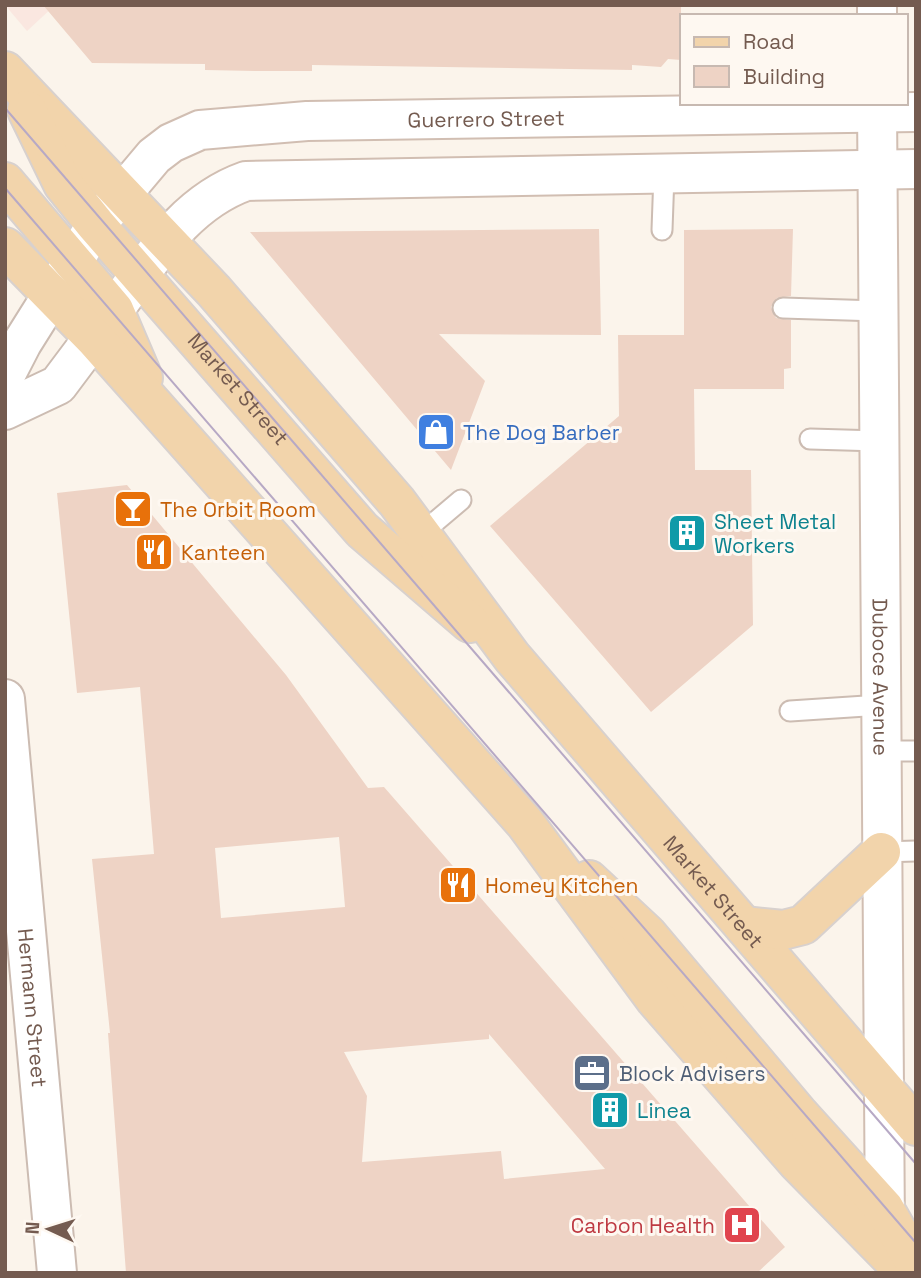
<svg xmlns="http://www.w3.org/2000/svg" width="921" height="1278" viewBox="0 0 921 1278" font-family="'Space Grotesk',sans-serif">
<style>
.commercial{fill:#fae7e0}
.building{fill:#eed3c5;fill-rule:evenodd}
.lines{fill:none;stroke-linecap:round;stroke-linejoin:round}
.lane-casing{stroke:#ccbcb2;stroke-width:23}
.street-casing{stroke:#ccbcb2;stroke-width:42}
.secondary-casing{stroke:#d1beb2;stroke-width:42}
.primary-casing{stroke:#d8d1ce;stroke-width:42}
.lane{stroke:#fff;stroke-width:19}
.street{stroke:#fff;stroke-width:38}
.secondary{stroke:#fff;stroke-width:38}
.primary{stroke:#f2d4ab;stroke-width:38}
.tram{stroke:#b7a9c5;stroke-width:2}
.labels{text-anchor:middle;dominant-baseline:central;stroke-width:6;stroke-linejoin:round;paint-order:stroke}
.street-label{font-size:21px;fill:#745b50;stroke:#fef8f1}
.shop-label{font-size:21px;fill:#366cbe;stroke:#fef8f1;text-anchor:start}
.food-label{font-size:21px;fill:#c56008;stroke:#fef8f1;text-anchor:start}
.culture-label{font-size:21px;fill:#0d838f;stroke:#fef8f1;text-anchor:start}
.service-label{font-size:21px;fill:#4e5e75;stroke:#fef8f1;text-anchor:start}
.health-label{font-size:21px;fill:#be3a42;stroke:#fef8f1;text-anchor:end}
</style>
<rect width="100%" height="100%" fill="#fbf4eb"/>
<path class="commercial" d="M 5,5 L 55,5 L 27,31 Z"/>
<g class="building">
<path d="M 43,5 L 681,5 L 681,60 L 668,59 L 661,67 L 632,65 L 632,70 L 312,65 L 312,71 L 255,71 L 205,70 L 205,64 L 92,63 Z"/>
<path d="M 599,229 L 601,335 L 439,334 L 485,381 L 451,470 L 250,232 Z"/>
<path d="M 793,229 L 791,296 L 777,298 L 771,307 L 776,318 L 791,320 L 791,368 L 784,369 L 784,389 L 694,389 L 695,470 L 751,470 L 753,625 L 651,712 L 490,526 L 619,416 L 618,335 L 684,335 L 684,230 Z"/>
<path d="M 127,485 L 286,675 L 368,788 L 384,787 L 785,1247 L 757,1273 L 126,1273 L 108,1033 L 110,1033 L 92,859 L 154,854 L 140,687 L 77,693 L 57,493 ZM 339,837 L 345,907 L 221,918 L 215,848 ZM 489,1034 L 605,1169 L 504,1179 L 501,1151 L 362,1162 L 367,1096 L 344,1052 L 489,1039 Z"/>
</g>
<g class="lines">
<defs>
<g id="lane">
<path d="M 662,230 L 664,174"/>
<path d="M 783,308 L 878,311"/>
<path d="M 810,439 L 879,441"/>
<path d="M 422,533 L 461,500"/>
<path d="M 790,711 L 881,705"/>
<path d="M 881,751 L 916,751"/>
<path d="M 881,852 L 916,851"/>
</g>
<g id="street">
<path d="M 5,376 L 22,343 L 96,225"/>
<path d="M 5,410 L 58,385 L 112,313"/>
<path id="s1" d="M 5,699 L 57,1273"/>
</g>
<g id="secondary">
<path d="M 877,5 L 877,16"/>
<path id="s2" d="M 877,103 L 885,1232"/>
<path id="s3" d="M 101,219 L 154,156 L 171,143 L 200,130 L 307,121 L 916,112"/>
<path d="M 114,310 C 152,259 184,203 246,181 L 916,169"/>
</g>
<g id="primary">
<path id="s4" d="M 5,71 L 214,291 L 397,502 L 512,657 L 916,1126"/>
<path id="s5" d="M 27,110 L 63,184 L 96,225 L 362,530 L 470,623"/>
<path d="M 5,182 L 114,310 L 143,378"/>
<path d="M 5,247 L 94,338 L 525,823 L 655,999 L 797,1162 L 906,1273"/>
<path d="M 589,880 L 647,934 L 798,1113 L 884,1208 L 916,1264"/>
<path d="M 744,926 L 783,930 L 803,925 L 881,852"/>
</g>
</defs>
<use href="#lane" class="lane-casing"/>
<use href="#street" class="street-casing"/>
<use href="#secondary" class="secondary-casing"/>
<use href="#primary" class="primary-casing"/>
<use href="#lane" class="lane"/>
<use href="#street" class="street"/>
<use href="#secondary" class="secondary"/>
<use href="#primary" class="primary"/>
<g class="tram">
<path d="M 5,108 L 916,1164"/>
<path d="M 5,188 L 916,1243"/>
</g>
</g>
<defs>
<symbol id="shop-square" viewBox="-11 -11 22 22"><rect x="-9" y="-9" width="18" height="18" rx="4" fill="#3f7fe0" stroke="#fef8f1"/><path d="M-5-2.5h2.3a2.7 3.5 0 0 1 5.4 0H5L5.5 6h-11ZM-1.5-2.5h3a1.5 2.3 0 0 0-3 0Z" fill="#fff"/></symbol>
<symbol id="bar-square" viewBox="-11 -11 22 22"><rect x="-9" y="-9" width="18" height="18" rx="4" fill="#e8710a" stroke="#fef8f1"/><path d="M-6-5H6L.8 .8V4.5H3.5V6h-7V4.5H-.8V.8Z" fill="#fff"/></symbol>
<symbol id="building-square" viewBox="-11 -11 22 22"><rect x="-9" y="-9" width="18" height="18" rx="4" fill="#0f9aa8" stroke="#fef8f1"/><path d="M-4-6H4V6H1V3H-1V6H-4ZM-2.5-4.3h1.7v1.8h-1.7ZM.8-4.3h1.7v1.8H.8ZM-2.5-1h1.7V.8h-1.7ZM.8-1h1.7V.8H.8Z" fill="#fff"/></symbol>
<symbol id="restaurant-square" viewBox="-11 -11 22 22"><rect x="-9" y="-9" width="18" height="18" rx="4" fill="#e8710a" stroke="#fef8f1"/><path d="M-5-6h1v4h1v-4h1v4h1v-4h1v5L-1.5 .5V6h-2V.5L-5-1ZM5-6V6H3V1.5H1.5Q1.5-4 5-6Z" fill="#fff"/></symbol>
<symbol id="office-square" viewBox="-11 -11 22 22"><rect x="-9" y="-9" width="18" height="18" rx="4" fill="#5c6f8a" stroke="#fef8f1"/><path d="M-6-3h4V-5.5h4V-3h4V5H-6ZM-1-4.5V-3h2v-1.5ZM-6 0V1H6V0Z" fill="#fff"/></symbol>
<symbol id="hospital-square" viewBox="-11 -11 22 22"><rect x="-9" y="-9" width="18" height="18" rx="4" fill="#e0444e" stroke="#fef8f1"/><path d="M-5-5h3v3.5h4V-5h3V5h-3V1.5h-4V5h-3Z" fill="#fff"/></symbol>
</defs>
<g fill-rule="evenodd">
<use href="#shop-square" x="414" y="410" width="44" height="44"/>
<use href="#bar-square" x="111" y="487" width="44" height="44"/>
<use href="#building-square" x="665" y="511" width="44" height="44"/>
<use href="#restaurant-square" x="132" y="530" width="44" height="44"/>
<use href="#restaurant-square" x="436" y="863" width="44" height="44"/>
<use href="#office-square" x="570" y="1051" width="44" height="44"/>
<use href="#building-square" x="588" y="1088" width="44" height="44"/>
<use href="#hospital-square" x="720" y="1203" width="44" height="44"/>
</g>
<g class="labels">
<g class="street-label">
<text stroke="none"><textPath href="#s3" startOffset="422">Guerrero Street</textPath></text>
<text stroke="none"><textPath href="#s5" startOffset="352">Market Street</textPath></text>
<text stroke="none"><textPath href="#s2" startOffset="574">Duboce Avenue</textPath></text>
<text stroke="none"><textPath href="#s4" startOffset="1085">Market Street</textPath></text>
<text stroke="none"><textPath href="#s1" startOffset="310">Hermann Street</textPath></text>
</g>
<g class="shop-label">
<text x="463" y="432">The Dog Barber</text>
</g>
<g class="food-label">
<text x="160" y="509">The Orbit Room</text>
<text x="181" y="552">Kanteen</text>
<text x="485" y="885">Homey Kitchen</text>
</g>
<g class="culture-label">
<text x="714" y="521">Sheet Metal<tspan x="714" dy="24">Workers</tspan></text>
<text x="637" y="1110">Linea</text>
</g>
<g class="service-label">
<text x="619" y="1073">Block Advisers</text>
</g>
<g class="health-label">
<text x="715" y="1225">Carbon Health</text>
</g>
</g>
<rect width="921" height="1278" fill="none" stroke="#745b50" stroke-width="14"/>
<rect x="680" y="14" width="228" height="91" fill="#fef8f1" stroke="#c7b9b1" stroke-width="2"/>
<rect x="694" y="37" width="35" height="10" fill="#f2d4ab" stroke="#c7b9b1" stroke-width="2"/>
<text x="743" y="49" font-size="21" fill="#745b50">Road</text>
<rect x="694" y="66" width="35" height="21" fill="#eed3c5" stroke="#c7b9b1" stroke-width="2"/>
<text x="743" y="84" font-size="21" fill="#745b50">Building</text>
<g transform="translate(49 1229) rotate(274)" stroke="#fef8f1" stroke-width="5" paint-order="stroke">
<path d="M0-5L12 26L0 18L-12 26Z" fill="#745b50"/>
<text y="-10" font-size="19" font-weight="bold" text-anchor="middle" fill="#745b50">N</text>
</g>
</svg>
